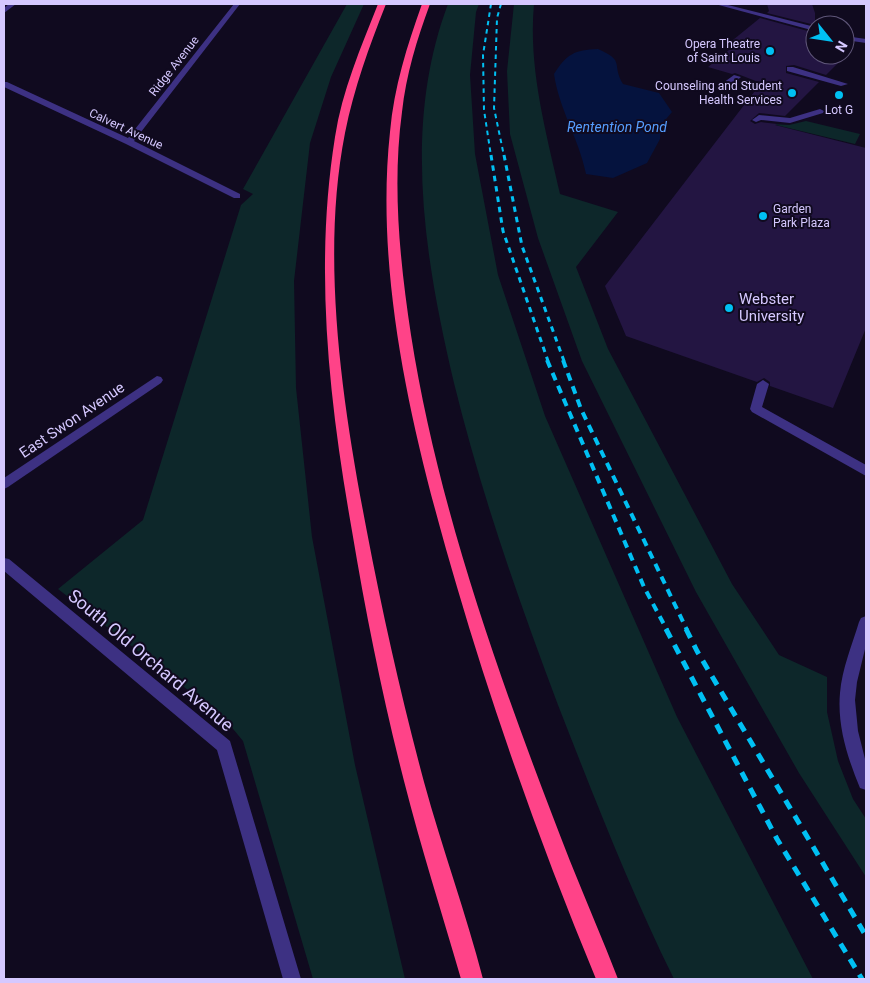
<svg xmlns="http://www.w3.org/2000/svg" width="870" height="983" viewBox="0 0 870 983" font-family="Roboto,sans-serif">
<style>
.green{fill:#0d272a}
.water{fill:#05133e}
.building{fill:#231542}
.lines{fill:none;stroke-linecap:round;stroke-linejoin:round}
.lane{fill:#3d3183;fill-rule:evenodd}
.street{fill:#3d3183;fill-rule:evenodd}
.highway{fill:#ff4388;fill-rule:evenodd}
.rail-far3{stroke:#00c0f3;stroke-width:2;stroke-dasharray:4.5 4;stroke-linecap:butt}
.rail-far2{stroke:#00c0f3;stroke-width:3;stroke-dasharray:5.5 5;stroke-linecap:butt}
.rail-far1{stroke:#00c0f3;stroke-width:4;stroke-dasharray:8 6;stroke-linecap:butt}
.rail{stroke:#00c0f3;stroke-width:5;stroke-dasharray:10 8;stroke-linecap:butt}
.poi-dot{fill:#00c0f3;stroke:#100a1f;stroke-width:2}
.labels{text-anchor:middle;dominant-baseline:central;stroke-width:4;stroke-linejoin:round;paint-order:stroke}
.far-poi-label{font-size:12px;fill:#d5c8ff;stroke:#100a1f;text-anchor:end}
.far-street-label{font-size:12px;fill:#d5c8ff;stroke:#100a1f}
.far-water-label{font-size:14px;font-style:italic;fill:#569eff;stroke:#100a1f}
.poi-label{font-size:15px;fill:#d5c8ff;stroke:#100a1f;text-anchor:start}
.street-label{font-size:15px;fill:#d5c8ff;stroke:#100a1f}
.near-street-label{font-size:18px;fill:#d5c8ff;stroke:#100a1f}
</style>
<rect width="100%" height="100%" fill="#100a1f"/>
<g class="green">
<path d="M 347,4 L 364,4 L 331,77 L 310,143 L 294,281 L 296,388 L 312,537 L 355,765 L 405,979 L 313,979 L 243,741 L 224,718 L 58,589 L 143,520 L 241,205 L 253,194 L 243,189 Z"/>
<path d="M 448,4 L 479,4 L 476,12 L 470,75 L 475,154 L 498,275 L 545,416 L 677,717 L 813,979 L 674,979 C 630,890 594,797 558,705 C 518,599 481,493 454,383 C 425,260 402,126 448,4 Z"/>
<path d="M 514,4 L 534,4 C 528,68 546,132 560,194 L 618,212 L 576,267 L 608,349 L 732,584 L 779,655 L 827,677 L 827,712 L 838,761 L 853,799 L 866,819 L 866,877 L 799,773 L 696,592 L 582,361 L 538,238 L 510,134 L 507,71 Z"/>
<path d="M 806,121 L 860,134 L 855,144 L 772,124 L 789,125 Z"/>
</g>
<path class="water" d="M 598,49 C 626,61 611,64 623,84 L 659,93 L 672,112 L 661,125 L 660,139 L 647,163 L 613,178 L 586,174 C 579,139 559,109 554,74 C 567,54 574,50 598,49 Z"/>
<g class="building">
<path d="M 767,4 L 812,4 L 815,13 L 815,25 L 767,13 L 769,11 Z"/>
<path d="M 760,18 L 815,33 L 815,55 L 846,55 L 826,75 L 794,65 L 786,66 L 786,73 L 819,82 L 785,116 L 759,113 L 750,121 L 755,124 L 761,122 L 777,124 L 775,125 L 866,148 L 866,328 L 833,408 L 770,386 L 770,382 L 764,378 L 757,382 L 626,336 L 605,286 L 761,83 L 735,73 L 732,74 L 708,67 L 734,46 L 728,44 Z"/>
</g>
<g class="lines">
<g class="lane">
<path d="M 787,67 L 793,67 L 848,84 L 841,86 L 787,71 Z"/>
<path d="M 734,75 L 741,77 L 729,87 L 723,87 L 723,83 Z"/>
<path d="M 820,109 L 824,111 L 823,113 L 790,123 L 761,120 L 756,122 L 752,120 L 759,115 L 790,118 Z"/>
<path d="M 763,380 L 769,384 L 762,407 L 866,465 L 866,476 L 752,412 L 750,409 L 757,384 Z"/>
</g>
<g class="street">
<path d="M 9,4 L 16,4 L 4,13 L 4,8 Z"/>
<path d="M 234,4 L 240,4 L 134,141 L 240,194 L 240,198 L 234,198 L 126,144 L 4,87 L 4,82 L 7,82 L 128,138 Z"/>
<path d="M 715,4 L 724,4 L 815,27 L 815,31 Z"/>
<path d="M 845,36 L 866,39 L 866,43 L 845,40 Z"/>
<path d="M 157,376 L 161,377 L 163,380 L 161,383 L 8,487 L 4,489 L 4,478 Z"/>
<path d="M 4,558 L 9,559 L 230,741 L 301,979 L 283,979 L 217,750 L 4,571 Z"/>
<path d="M 866,616 L 866,645 L 857,682 L 855,700 L 858,731 L 866,763 L 866,790 L 860,788 C 848,759 837,726 840,693 C 842,669 852,645 859,622 L 861,618 Z"/>
</g>
<g class="highway">
<path d="M 378,4 L 386,4 C 369,47 354,88 345,133 C 320,260 343,407 367,532 C 383,616 402,700 424,782 C 442,848 466,913 483,979 L 461,979 C 442,913 421,848 404,781 C 383,699 366,615 352,531 C 329,400 314,269 335,137 C 342,91 361,47 378,4 Z"/>
<path d="M 422,4 L 430,4 C 417,39 406,75 402,112 C 392,186 400,262 411,335 C 439,514 505,694 570,861 C 586,901 603,940 618,979 L 596,979 C 543,851 496,720 457,587 C 415,444 374,281 390,132 C 394,87 407,46 422,4 Z"/>
</g>
<g class="rail-far3">
<path d="M 491,4 L 483,55 L 484,110 L 491,156"/>
<path d="M 501,4 L 497,18 L 494,108 L 504,156"/>
</g>
<g class="rail-far2">
<path d="M 491,155 L 503,231 L 548,361"/>
<path d="M 504,155 L 522,246 L 564,361"/>
</g>
<g class="rail-far1">
<path d="M 547,360 L 644,587 L 667,630"/>
<path d="M 563,360 L 581,409 L 687,630"/>
</g>
<g class="rail">
<path d="M 666,629 L 777,839 L 862,979"/>
<path d="M 686,629 L 697,651 L 866,936"/>
</g>
</g>
<g class="poi-dot">
<circle cx="770" cy="51" r="5"/>
<circle cx="792" cy="93" r="5"/>
<circle cx="839" cy="95" r="5"/>
<circle cx="763" cy="216" r="5"/>
<circle cx="729" cy="308" r="5"/>
</g>
<g class="labels">
<g class="far-poi-label">
<text x="760" y="44">Opera Theatre<tspan x="760" dy="14">of Saint Louis</tspan></text>
<text x="782" y="86">Counseling and Student<tspan x="782" dy="14">Health Services</tspan></text>
<text x="839" y="110" text-anchor="middle">Lot G</text>
<text x="773" y="209" text-anchor="start">Garden<tspan x="773" dy="14">Park Plaza</tspan></text>
</g>
<g class="far-street-label">
<text transform="translate(174 66) rotate(-52)">Ridge Avenue</text>
<text transform="translate(126 129) rotate(25)">Calvert Avenue</text>
</g>
<g class="far-water-label">
<text x="617" y="127">Rentention Pond</text>
</g>
<g class="poi-label">
<text x="739" y="299">Webster<tspan x="739" dy="17">University</tspan></text>
</g>
<g class="street-label">
<text transform="translate(72 420) rotate(-34)">East Swon Avenue</text>
</g>
<g class="near-street-label">
<text transform="translate(151 660) rotate(40)">South Old Orchard Avenue</text>
</g>
</g>
<rect width="870" height="983" fill="none" stroke="#d5c8ff" stroke-width="10"/>
<g transform="translate(830 40) rotate(120)"><circle r="24" fill="#100a1f" stroke="#5f5679"/>
<path d="M0-4L9 19L0 12L-9 19Z" fill="#00c0f3"/>
<text y="-8" font-size="14" font-weight="bold" text-anchor="middle" fill="#d5c8ff">N</text>
</g>
</svg>
